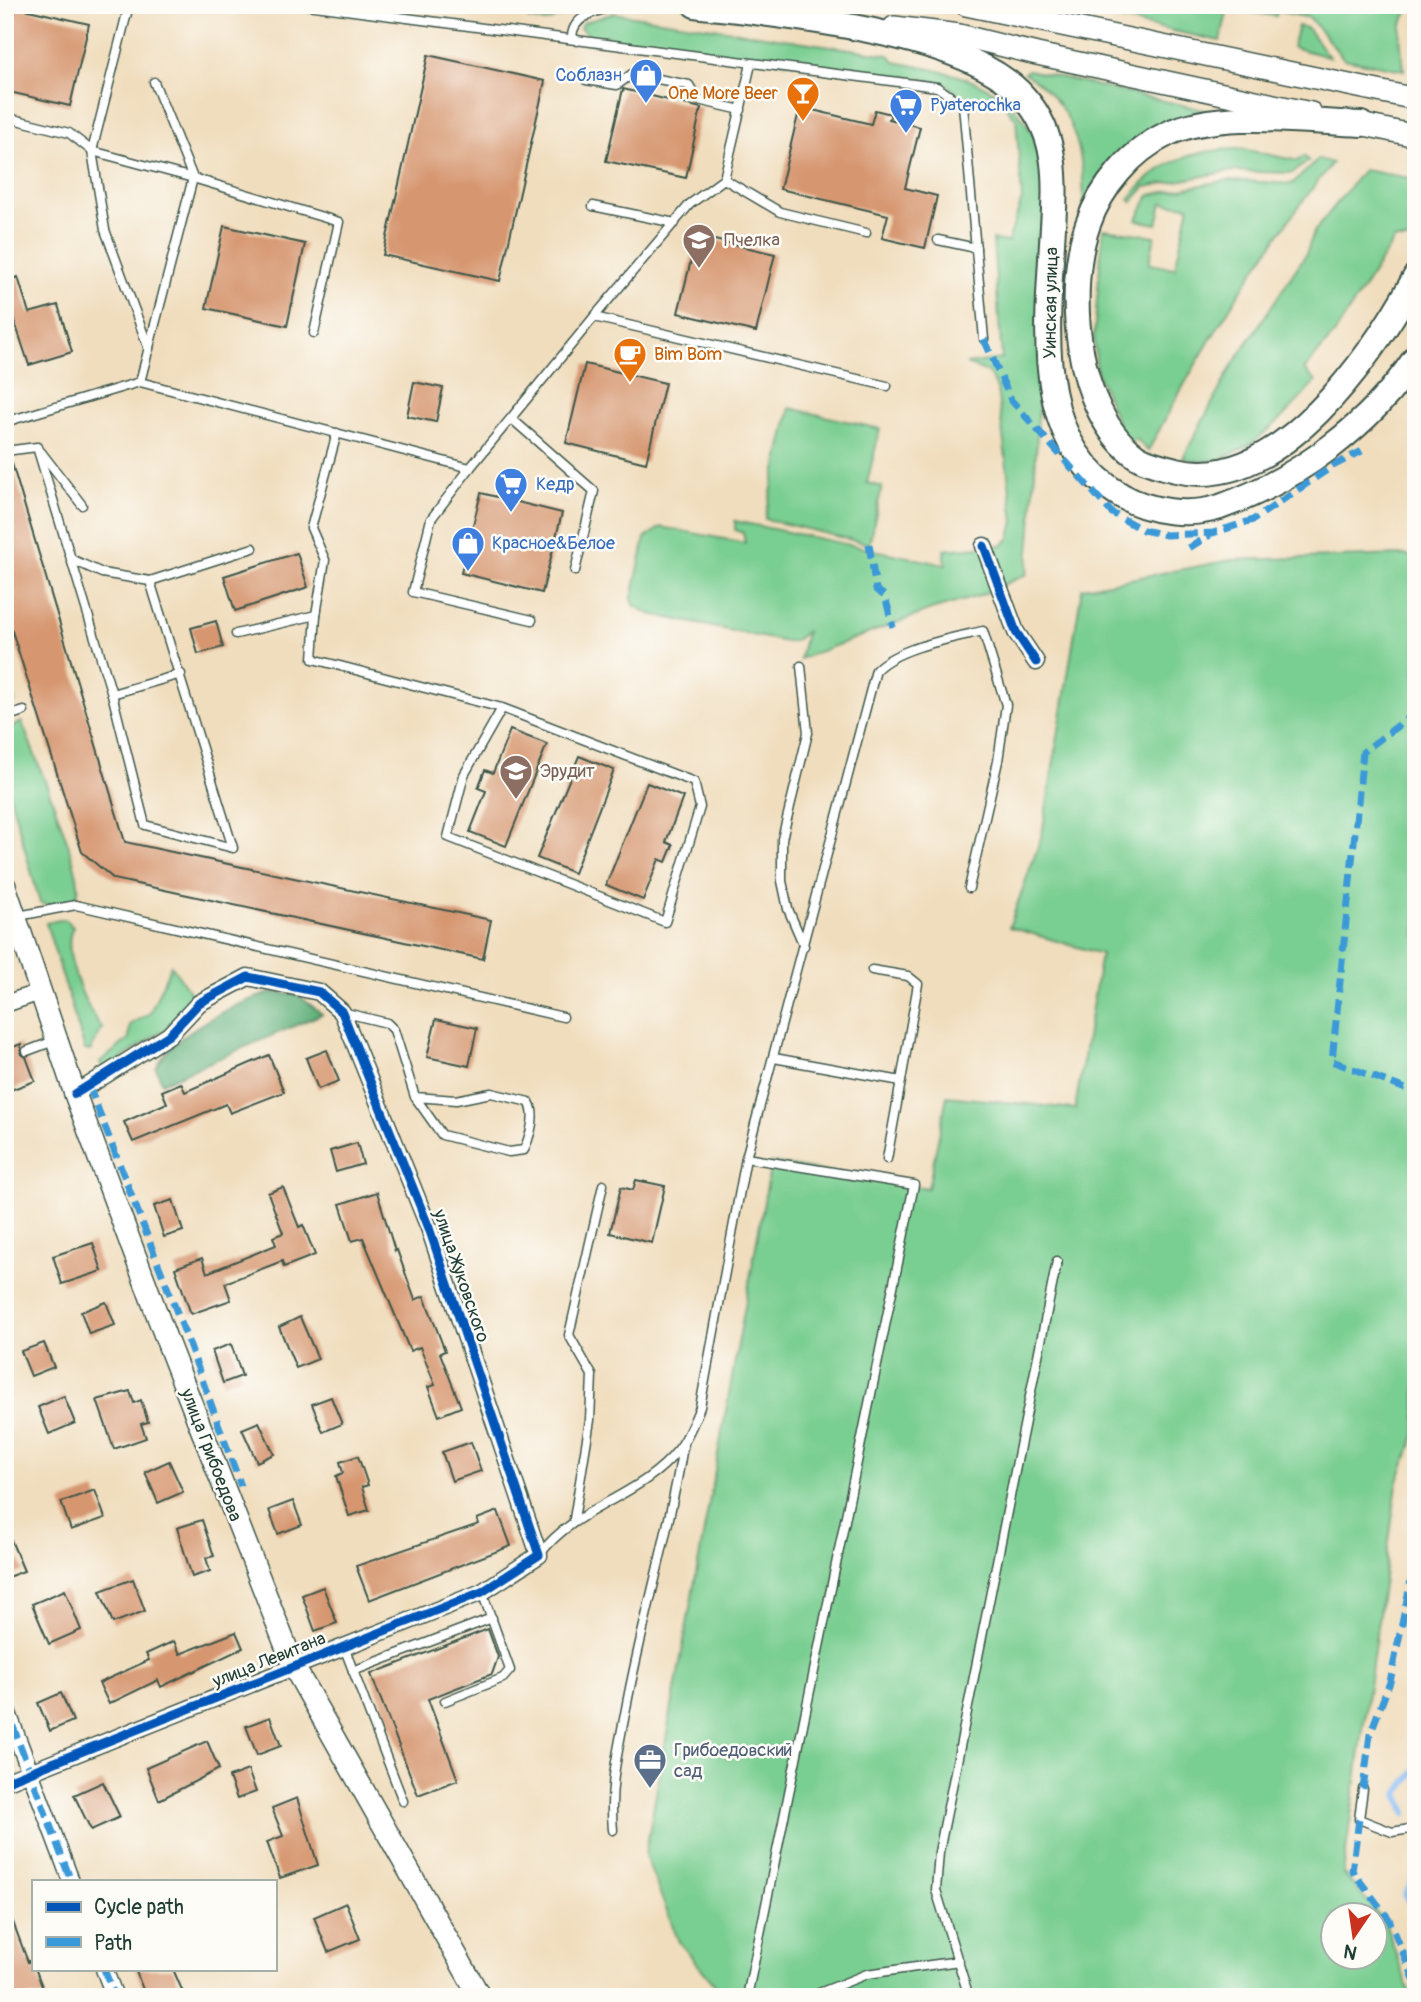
<svg xmlns="http://www.w3.org/2000/svg" width="1421" height="2002" viewBox="0 0 1421 2002" font-family="Pangolin,sans-serif">
<style>
.green{fill:#79ce91;stroke:#4c8662;stroke-width:2;fill-rule:evenodd}
.forest{fill:#62b17b;stroke:#407758;stroke-width:2}
.lines{fill:none;stroke-linecap:round;stroke-linejoin:round}
.stream{stroke:#87baf5;stroke-width:6}
.building{fill:#d69670}
.lane-casing{stroke:#3e5549;stroke-width:11}
.street-casing{stroke:#3e5549;stroke-width:19}
.secondary-casing{stroke:#3e5549;stroke-width:24}
.primary-casing{stroke:#3e5549;stroke-width:28}
.lane{stroke:#fff;stroke-width:8}
.street{stroke:#fff;stroke-width:16}
.secondary{stroke:#fff;stroke-width:21}
.primary{stroke:#fff;stroke-width:24}
.quiet{stroke:#3a99d8;stroke-width:7;stroke-dasharray:14 7;stroke-linecap:butt}
.cycleway-casing{stroke:#fdfcf7;stroke-width:13}
.cycleway{stroke:#0057b8;stroke-width:9}
.labels{text-anchor:middle;dominant-baseline:central;stroke-width:5;stroke-linejoin:round;paint-order:stroke}
.shop-label{font-size:18px;fill:#366cbe;stroke:#fdfcf7;text-anchor:start}
.food-label{font-size:18px;fill:#c56008;stroke:#fdfcf7;text-anchor:end}
.education-label{font-size:18px;fill:#785e54;stroke:#fdfcf7;text-anchor:start}
.street-label{font-size:18px;fill:#1f3d34;stroke:#fdfcf7}
.service-label{font-size:18px;fill:#4e5e75;stroke:#fdfcf7;text-anchor:start}
</style>
<rect width="100%" height="100%" fill="#fdfcf7"/>
<filter id="ink" filterUnits="userSpaceOnUse"><feTurbulence type="fractalNoise" baseFrequency=".0143" numOctaves="2"/><feDisplacementMap in="SourceGraphic" scale="14" xChannelSelector="R" yChannelSelector="G"/><feConvolveMatrix kernelMatrix="1 2 1 2 8 2 1 2 1" color-interpolation-filters="sRGB"/></filter>
<filter id="wash" filterUnits="userSpaceOnUse"><feTurbulence type="fractalNoise" baseFrequency=".00686" numOctaves="4" result="noise"/><feDisplacementMap in="SourceGraphic" scale="28" xChannelSelector="R" yChannelSelector="G"/><feGaussianBlur stdDeviation="1.57" result="paint"/><feColorMatrix in="noise" values="0 0 0 0 0 0 0 0 0 0 0 0 0 0 0 0 0 1.4 0 .05"/><feComposite in="paint" operator="in"/></filter>
<g filter="url(#wash)">
<rect width="100%" height="100%" fill="#f0ddbd"/>
<g class="green">
<path d="M 455,5 L 568,8 L 565,15 L 546,22 L 528,19 L 529,14 Z"/>
<path d="M 1239,5 L 1412,5 C 1395,25 1401,46 1404,70 L 1344,59 L 1310,18 L 1277,11 L 1276,16 L 1228,9 L 1220,41 L 1090,13 L 1093,7 L 1188,11 Z"/>
<path d="M 614,13 L 889,55 L 895,62 C 935,70 976,75 1008,102 C 1027,118 1044,152 1046,177 C 1049,215 1044,255 1043,293 C 1040,387 1036,481 1027,574 L 979,596 L 931,610 L 800,659 L 806,632 L 794,641 L 786,642 L 650,614 L 634,605 L 632,598 L 645,538 L 661,527 L 745,543 L 743,533 L 735,530 L 735,521 L 946,565 L 944,550 L 1003,545 L 1010,538 L 1014,521 L 997,389 L 988,372 L 966,364 L 1002,359 L 993,240 L 1008,242 L 1022,199 L 1016,119 L 1000,100 L 961,98 L 949,86 L 928,80 L 590,36 L 580,28 L 582,23 Z"/>
<path d="M 1298,26 L 1307,28 L 1329,57 L 1292,47 Z"/>
<path d="M 1028,70 L 1204,110 L 1201,120 L 1163,132 L 1083,210 C 1086,156 1075,103 1024,73 Z"/>
<path d="M 1243,149 L 1298,161 L 1304,156 L 1309,161 L 1292,173 L 1231,171 L 1145,187 L 1132,202 L 1129,199 C 1159,161 1195,148 1243,149 Z"/>
<path d="M 1319,159 L 1332,163 C 1261,253 1201,349 1148,451 L 1136,439 L 1131,442 L 1124,439 L 1097,372 L 1094,336 L 1103,229 L 1155,236 L 1149,264 L 1175,268 L 1189,206 L 1162,203 L 1157,224 L 1136,220 L 1150,195 L 1228,180 L 1292,184 Z"/>
<path d="M 1363,170 L 1416,179 L 1416,230 L 1410,240 L 1394,240 L 1335,333 L 1304,370 L 1316,381 C 1286,415 1234,475 1183,458 L 1232,366 L 1306,254 L 1314,232 Z"/>
<path d="M 790,408 L 880,429 L 867,483 L 882,487 L 869,544 L 765,519 Z"/>
<path d="M 1405,555 L 1416,557 L 1416,1433 L 1397,1484 L 1343,1873 L 1385,1922 L 1411,1997 L 725,1997 L 679,1942 L 645,1855 L 771,1163 L 928,1188 L 947,1096 L 1075,1109 L 1101,954 L 1009,927 L 1042,835 L 1082,588 L 1231,560 ZM 1334,1914 L 1376,1914 L 1376,1956 L 1334,1956 Z"/>
<path d="M 5,665 L 15,702 L 5,705 Z"/>
<path d="M 22,722 C 32,750 83,869 78,892 C 75,906 51,906 40,903 L 5,778 L 5,729 Z"/>
<path d="M 64,919 L 73,927 C 60,950 86,1010 102,1028 L 90,1051 L 85,1050 L 46,923 Z"/>
<path d="M 171,965 L 194,998 L 183,1017 L 103,1071 L 100,1062 L 129,1039 L 130,1025 L 150,1013 Z"/>
</g>
<path class="forest" d="M 273,992 L 298,995 L 322,1014 L 162,1083 L 156,1068 C 175,1031 234,1004 273,992 Z"/>
<g class="lines">
<g class="stream">
<path d="M 1406,1813 L 1398,1794 L 1416,1768"/>
<path d="M 1416,1874 L 1405,1896 L 1416,1911"/>
</g>
</g>
<g id="blocks">
<g class="building">
<path d="M 7,5 L 89,24 L 70,106 L 5,91 Z"/>
<path d="M 428,55 L 545,81 L 500,281 L 383,255 Z"/>
<path d="M 623,89 L 701,108 L 686,178 L 606,161 Z"/>
<path d="M 800,107 L 871,124 L 875,110 L 891,114 L 889,119 L 920,127 L 905,188 L 937,196 L 925,248 L 882,238 L 888,215 L 780,189 Z"/>
<path d="M 224,226 L 305,244 L 287,326 L 206,308 Z"/>
<path d="M 697,236 L 775,254 L 756,332 L 678,313 Z"/>
<path d="M 18,277 L 29,313 L 58,305 L 72,352 L 29,365 L 5,292 L 5,281 Z"/>
<path d="M 585,364 L 665,383 L 646,463 L 566,443 Z"/>
<path d="M 414,382 L 443,388 L 436,422 L 407,416 Z"/>
<path d="M 10,457 L 125,842 L 491,920 L 483,959 L 114,879 L 82,852 L 5,609 L 5,458 Z"/>
<path d="M 481,493 L 562,513 L 542,593 L 461,573 Z"/>
<path d="M 297,553 L 308,587 L 235,611 L 224,576 Z"/>
<path d="M 216,621 L 223,647 L 198,654 L 191,628 Z"/>
<path d="M 510,730 L 547,744 L 506,846 L 470,832 L 486,791 L 478,788 L 485,770 L 493,773 Z"/>
<path d="M 579,756 L 614,770 L 574,873 L 537,858 Z"/>
<path d="M 647,783 L 683,797 L 666,842 L 673,845 L 666,862 L 659,859 L 643,900 L 606,885 Z"/>
<path d="M 436,1019 L 477,1028 L 469,1066 L 427,1057 Z"/>
<path d="M 21,1044 L 21,1054 L 26,1057 L 35,1081 L 5,1092 L 5,1050 Z"/>
<path d="M 327,1050 L 339,1081 L 318,1089 L 306,1058 Z"/>
<path d="M 269,1055 L 284,1092 L 230,1113 L 226,1104 L 133,1142 L 124,1122 L 167,1103 L 162,1091 L 181,1083 L 185,1092 Z"/>
<path d="M 357,1143 L 363,1164 L 336,1172 L 330,1151 Z"/>
<path d="M 636,1180 L 665,1186 L 652,1243 L 610,1233 L 621,1187 L 633,1190 Z"/>
<path d="M 283,1187 L 299,1227 L 303,1225 L 315,1255 L 284,1267 L 282,1261 L 225,1283 L 231,1300 L 191,1314 L 175,1268 L 202,1258 L 207,1273 L 276,1245 L 273,1237 L 283,1233 L 268,1193 Z"/>
<path d="M 377,1192 L 395,1251 L 397,1250 L 415,1300 L 424,1296 L 445,1351 L 440,1353 L 461,1407 L 439,1416 L 428,1387 L 435,1385 L 420,1347 L 410,1351 L 363,1238 L 352,1241 L 340,1204 Z"/>
<path d="M 173,1200 L 183,1231 L 164,1237 L 154,1206 Z"/>
<path d="M 93,1243 L 102,1271 L 62,1284 L 53,1256 Z"/>
<path d="M 106,1302 L 115,1325 L 89,1334 L 81,1312 Z"/>
<path d="M 300,1317 L 318,1359 L 296,1368 L 279,1327 Z"/>
<path d="M 44,1343 L 54,1367 L 31,1376 L 21,1351 Z"/>
<path d="M 231,1344 L 242,1376 L 223,1383 L 212,1351 Z"/>
<path d="M 130,1391 L 134,1403 L 141,1400 L 148,1422 L 141,1424 L 146,1438 L 114,1449 L 97,1400 Z"/>
<path d="M 64,1396 L 75,1423 L 49,1434 L 38,1407 Z"/>
<path d="M 331,1397 L 342,1424 L 323,1432 L 312,1404 Z"/>
<path d="M 259,1422 L 274,1454 L 257,1462 L 242,1429 Z"/>
<path d="M 471,1442 L 481,1471 L 452,1481 L 442,1452 Z"/>
<path d="M 358,1456 L 368,1485 L 362,1487 L 369,1510 L 349,1516 L 336,1476 L 343,1473 L 340,1462 Z"/>
<path d="M 169,1461 L 183,1492 L 158,1503 L 145,1472 Z"/>
<path d="M 95,1490 L 105,1518 L 71,1530 L 61,1502 Z"/>
<path d="M 293,1501 L 302,1525 L 278,1534 L 269,1510 Z"/>
<path d="M 498,1511 L 511,1546 L 369,1600 L 356,1566 L 479,1524 L 477,1519 Z"/>
<path d="M 202,1520 L 214,1556 L 206,1558 L 210,1571 L 192,1577 L 177,1528 Z"/>
<path d="M 5,1526 L 24,1571 L 5,1578 Z"/>
<path d="M 133,1579 L 145,1611 L 113,1623 L 100,1591 Z"/>
<path d="M 323,1587 L 337,1623 L 315,1631 L 302,1595 Z"/>
<path d="M 65,1590 L 81,1630 L 49,1644 L 32,1604 Z"/>
<path d="M 488,1629 L 498,1657 L 492,1674 L 428,1699 L 458,1780 L 418,1795 L 371,1674 Z"/>
<path d="M 236,1632 L 243,1648 L 161,1687 L 158,1680 L 109,1704 L 99,1683 L 149,1660 L 146,1654 L 174,1641 L 180,1654 Z"/>
<path d="M 61,1693 L 73,1721 L 50,1731 L 38,1703 Z"/>
<path d="M 270,1717 L 281,1746 L 257,1755 L 246,1726 Z"/>
<path d="M 207,1741 L 219,1769 L 159,1800 L 146,1768 Z"/>
<path d="M 248,1770 L 256,1792 L 237,1799 L 229,1777 Z"/>
<path d="M 103,1782 L 120,1817 L 91,1830 L 74,1795 Z"/>
<path d="M 297,1798 L 318,1865 L 280,1878 L 267,1842 L 283,1836 L 272,1808 Z"/>
<path d="M 346,1903 L 360,1939 L 328,1952 L 314,1917 Z"/>
<path d="M 7,1906 L 28,1962 L 32,1960 L 46,1997 L 15,1997 L 5,1971 Z"/>
<path d="M 135,1969 L 173,1969 L 185,1997 L 146,1997 Z"/>
</g>
</g>
</g>
<g filter="url(#ink)">
<use href="#blocks" fill-opacity="0" stroke="#3e5549" stroke-width="2"/>
<g class="lines">
<defs>
<g id="lane">
<path d="M 129,5 L 92,151 L 193,178"/>
<path d="M 307,5 L 937,87 L 963,105 L 984,339"/>
<path d="M 577,41 L 572,36 C 574,13 603,10 621,5"/>
<path d="M 586,80 L 617,85 L 632,74 L 689,85 L 698,100 L 741,110"/>
<path d="M 154,82 L 193,178"/>
<path d="M 5,117 L 69,133 L 92,151 L 105,230 L 149,349"/>
<path d="M 724,179 L 780,212 L 866,233"/>
<path d="M 593,206 L 675,223"/>
<path d="M 938,240 L 976,248"/>
<path d="M 594,317 L 690,204 L 724,179 L 751,64"/>
<path d="M 140,382 L 193,178 L 339,222 L 314,333"/>
<path d="M 512,419 L 594,491 L 575,571"/>
<path d="M 5,422 L 140,382 L 470,468 L 431,519 L 413,592 L 532,620"/>
<path d="M 5,451 L 37,447 L 112,694 L 145,825 L 233,848 L 150,581 L 102,573 L 71,559"/>
<path d="M 41,452 L 82,505"/>
<path d="M 470,468 L 594,317 L 887,386"/>
<path d="M 150,581 L 253,548"/>
<path d="M 316,615 L 313,659 L 502,708 L 694,782 L 700,807 L 665,922 L 448,837 L 464,775 L 502,708"/>
<path d="M 236,634 L 316,615 L 325,560 L 311,528 L 337,433"/>
<path d="M 801,666 L 808,733 L 782,839 L 782,881 L 788,909 L 804,946"/>
<path d="M 112,694 L 181,674"/>
<path d="M 5,717 L 24,711"/>
<path d="M 18,916 L 76,905 L 563,1017"/>
<path d="M 342,1012 L 387,1023 L 394,1030 L 415,1097 L 442,1135 L 509,1152 L 524,1150 C 530,1136 537,1115 529,1102 L 491,1093 L 456,1100 L 415,1097"/>
<path d="M 27,1051 L 54,1041"/>
<path d="M 774,1058 L 901,1081 L 918,984 L 908,976 L 872,970"/>
<path d="M 746,1158 L 914,1185 L 747,1997"/>
<path d="M 887,1159 L 901,1081"/>
<path d="M 574,1519 L 590,1420 L 592,1375 L 569,1335 L 603,1185"/>
<path d="M 540,1554 C 576,1506 641,1497 678,1450 C 688,1438 694,1421 700,1407 L 746,1158 L 876,670 C 898,647 953,638 983,631 L 1006,705 L 998,761 L 969,888"/>
<path d="M 344,1647 L 403,1801"/>
<path d="M 353,1671 L 492,1618"/>
<path d="M 445,1701 L 503,1678 L 510,1670 L 482,1592"/>
<path d="M 1363,1789 L 1359,1819 L 1392,1832 L 1416,1828"/>
<path d="M 613,1830 C 609,1788 617,1755 625,1714 C 641,1624 669,1536 683,1446"/>
<path d="M 809,1997 L 867,1974 L 959,1961"/>
<path d="M 969,1997 L 936,1890 L 939,1852 L 1057,1261"/>
</g>
<g id="street">
<path d="M 984,546 L 1016,632 L 1036,662"/>
<path d="M 5,1004 L 40,992"/>
<path d="M 5,1705 L 71,1881"/>
<path d="M 5,1782 L 482,1592 L 539,1555 L 429,1228 L 342,1012 L 319,992 L 248,977 L 199,1003 L 169,1035 L 75,1094"/>
<path d="M 104,1969 L 115,1997"/>
</g>
<g id="secondary">
<path d="M 966,5 L 1416,99"/>
<path d="M 894,27 L 959,35 L 1037,54 L 1311,113"/>
<path d="M 1346,121 L 1416,136"/>
<path d="M 5,886 L 75,1094 L 167,1341 L 294,1667 L 480,1997"/>
</g>
<g id="primary">
<path d="M 695,5 C 781,16 967,31 1024,97 C 1062,139 1055,191 1052,243 C 1047,331 1033,445 1122,496 C 1150,512 1189,517 1220,507 C 1297,480 1371,425 1416,357"/>
<path d="M 1361,124 C 1305,122 1219,109 1167,134 C 1131,151 1101,187 1088,224 C 1065,288 1075,413 1136,456 C 1146,463 1164,467 1176,470 C 1279,495 1374,353 1416,276"/>
</g>
</defs>
<use href="#lane" class="lane-casing"/>
<use href="#street" class="street-casing"/>
<use href="#secondary" class="secondary-casing"/>
<use href="#primary" class="primary-casing"/>
<use href="#lane" class="lane"/>
<use href="#street" class="street"/>
<use href="#secondary" class="secondary"/>
<use href="#primary" class="primary"/>
<g class="quiet">
<path d="M 984,339 L 1011,400 L 1112,513 L 1143,530 L 1166,535 L 1213,533 L 1253,520 L 1333,466 L 1362,451"/>
<path d="M 869,544 L 876,590 L 885,596 L 893,627"/>
<path d="M 1189,548 L 1210,535"/>
<path d="M 1416,712 L 1363,752 L 1332,1061 L 1416,1093"/>
<path d="M 89,1086 L 185,1333 L 241,1486"/>
<path d="M 5,1705 L 71,1881"/>
<path d="M 1363,1789 L 1370,1734 L 1390,1682 L 1416,1556"/>
<path d="M 1359,1819 L 1352,1871 L 1389,1919 L 1416,1984"/>
<path d="M 104,1969 L 115,1997"/>
</g>
<defs>
<g id="cycleway">
<path d="M 984,546 L 1016,632 L 1036,662"/>
<path d="M 5,1782 L 482,1592 L 539,1555 L 429,1228 L 342,1012 L 319,992 L 248,977 L 199,1003 L 169,1035 L 75,1094"/>
</g>
</defs>
<use href="#cycleway" class="cycleway-casing"/>
<use href="#cycleway" class="cycleway"/>
</g>
</g>
<defs>
<symbol id="shop-pin" viewBox="-11 -11 22 30"><path d="M0 17L-7.5 6A9.5 9.5 0 1 1 7.5 6Z" fill="#3f7fe0" stroke="#fdfcf7"/><path d="M-5-2.5h2.3a2.7 3.5 0 0 1 5.4 0H5L5.5 6h-11ZM-1.5-2.5h3a1.5 2.3 0 0 0-3 0Z" fill="#fff"/></symbol>
<symbol id="bar-pin" viewBox="-11 -11 22 30"><path d="M0 17L-7.5 6A9.5 9.5 0 1 1 7.5 6Z" fill="#e8710a" stroke="#fdfcf7"/><path d="M-6-5H6L.8 .8V4.5H3.5V6h-7V4.5H-.8V.8Z" fill="#fff"/></symbol>
<symbol id="supermarket-pin" viewBox="-11 -11 22 30"><path d="M0 17L-7.5 6A9.5 9.5 0 1 1 7.5 6Z" fill="#3f7fe0" stroke="#fdfcf7"/><path d="M-6-5.5h2.5l.6 2H6L4.5 2H-2.5L-4.4-4H-6ZM-1.5 3.2a1.3 1.3 0 1 0 .1 0ZM3 3.2a1.3 1.3 0 1 0 .1 0Z" fill="#fff"/></symbol>
<symbol id="school-pin" viewBox="-11 -11 22 30"><path d="M0 17L-7.5 6A9.5 9.5 0 1 1 7.5 6Z" fill="#8d6e63" stroke="#fdfcf7"/><path d="M0-5L7-2L0 1L-7-2ZM-4 1L0 2.5L4 1V4Q0 6-4 4Z" fill="#fff"/></symbol>
<symbol id="cafe-pin" viewBox="-11 -11 22 30"><path d="M0 17L-7.5 6A9.5 9.5 0 1 1 7.5 6Z" fill="#e8710a" stroke="#fdfcf7"/><path d="M-5.5-4.5H6V0H3Q3 3.5 0 3.5H-2.5Q-5.5 3.5-5.5 0ZM3-3.2v2h1.7v-2ZM-6 4.5H4V6H-6Z" fill="#fff"/></symbol>
<symbol id="office-pin" viewBox="-11 -11 22 30"><path d="M0 17L-7.5 6A9.5 9.5 0 1 1 7.5 6Z" fill="#5c6f8a" stroke="#fdfcf7"/><path d="M-6-3h4V-5.5h4V-3h4V5H-6ZM-1-4.5V-3h2v-1.5ZM-6 0V1H6V0Z" fill="#fff"/></symbol>
</defs>
<g fill-rule="evenodd">
<use href="#shop-pin" x="627" y="56" width="38" height="52"/>
<use href="#bar-pin" x="784" y="74" width="38" height="52"/>
<use href="#supermarket-pin" x="887" y="86" width="38" height="52"/>
<use href="#school-pin" x="680" y="221" width="38" height="52"/>
<use href="#cafe-pin" x="611" y="335" width="38" height="52"/>
<use href="#supermarket-pin" x="492" y="465" width="38" height="52"/>
<use href="#shop-pin" x="449" y="524" width="38" height="52"/>
<use href="#school-pin" x="497" y="752" width="38" height="52"/>
<use href="#office-pin" x="631" y="1741" width="38" height="52"/>
</g>
<g class="labels">
<g class="shop-label">
<text x="622" y="75" text-anchor="end">Соблазн</text>
<text x="930" y="105">Pyaterochka</text>
<text x="536" y="484">Кедр</text>
<text x="492" y="543">Красное&amp;Белое</text>
</g>
<g class="food-label">
<text x="778" y="93">One More Beer</text>
<text x="654" y="354" text-anchor="start">Bim Bom</text>
</g>
<g class="education-label">
<text x="724" y="240">Пчелка</text>
<text x="540" y="771">Эрудит</text>
</g>
<g class="street-label">
<text transform="translate(1051 303) rotate(-89)">Уинская улица</text>
<text transform="translate(461 1276) rotate(71)">улица Жуковского</text>
<text transform="translate(211 1455) rotate(69)">улица Грибоедова</text>
<text transform="translate(269 1660) rotate(-22)">улица Левитана</text>
</g>
<g class="service-label">
<text x="674" y="1750">Грибоедовский<tspan x="674" dy="21">сад</tspan></text>
</g>
</g>
<rect width="1421" height="2002" fill="none" stroke="#fdfcf7" stroke-width="28"/>
<rect x="32" y="1880" width="245" height="91" fill="#fdfcf7" stroke="#a4b0a9" stroke-width="2"/>
<rect x="46" y="1902" width="35" height="10" fill="#0057b8" stroke="#a4b0a9" stroke-width="2"/>
<text x="94" y="1914" font-size="21" fill="#1f3d34">Cycle path</text>
<rect x="46" y="1937" width="35" height="10" fill="#3a99d8" stroke="#a4b0a9" stroke-width="2"/>
<text x="94" y="1950" font-size="21" fill="#1f3d34">Path</text>
<g transform="translate(1354 1936) rotate(193)"><circle r="33" fill="#fdfcf7" stroke="#a4b0a9" stroke-width="2"/>
<path d="M0-5L12 26L0 18L-12 26Z" fill="#c8321e"/>
<text y="-10" font-size="19" font-weight="bold" text-anchor="middle" fill="#1f3d34">N</text>
</g>
</svg>
